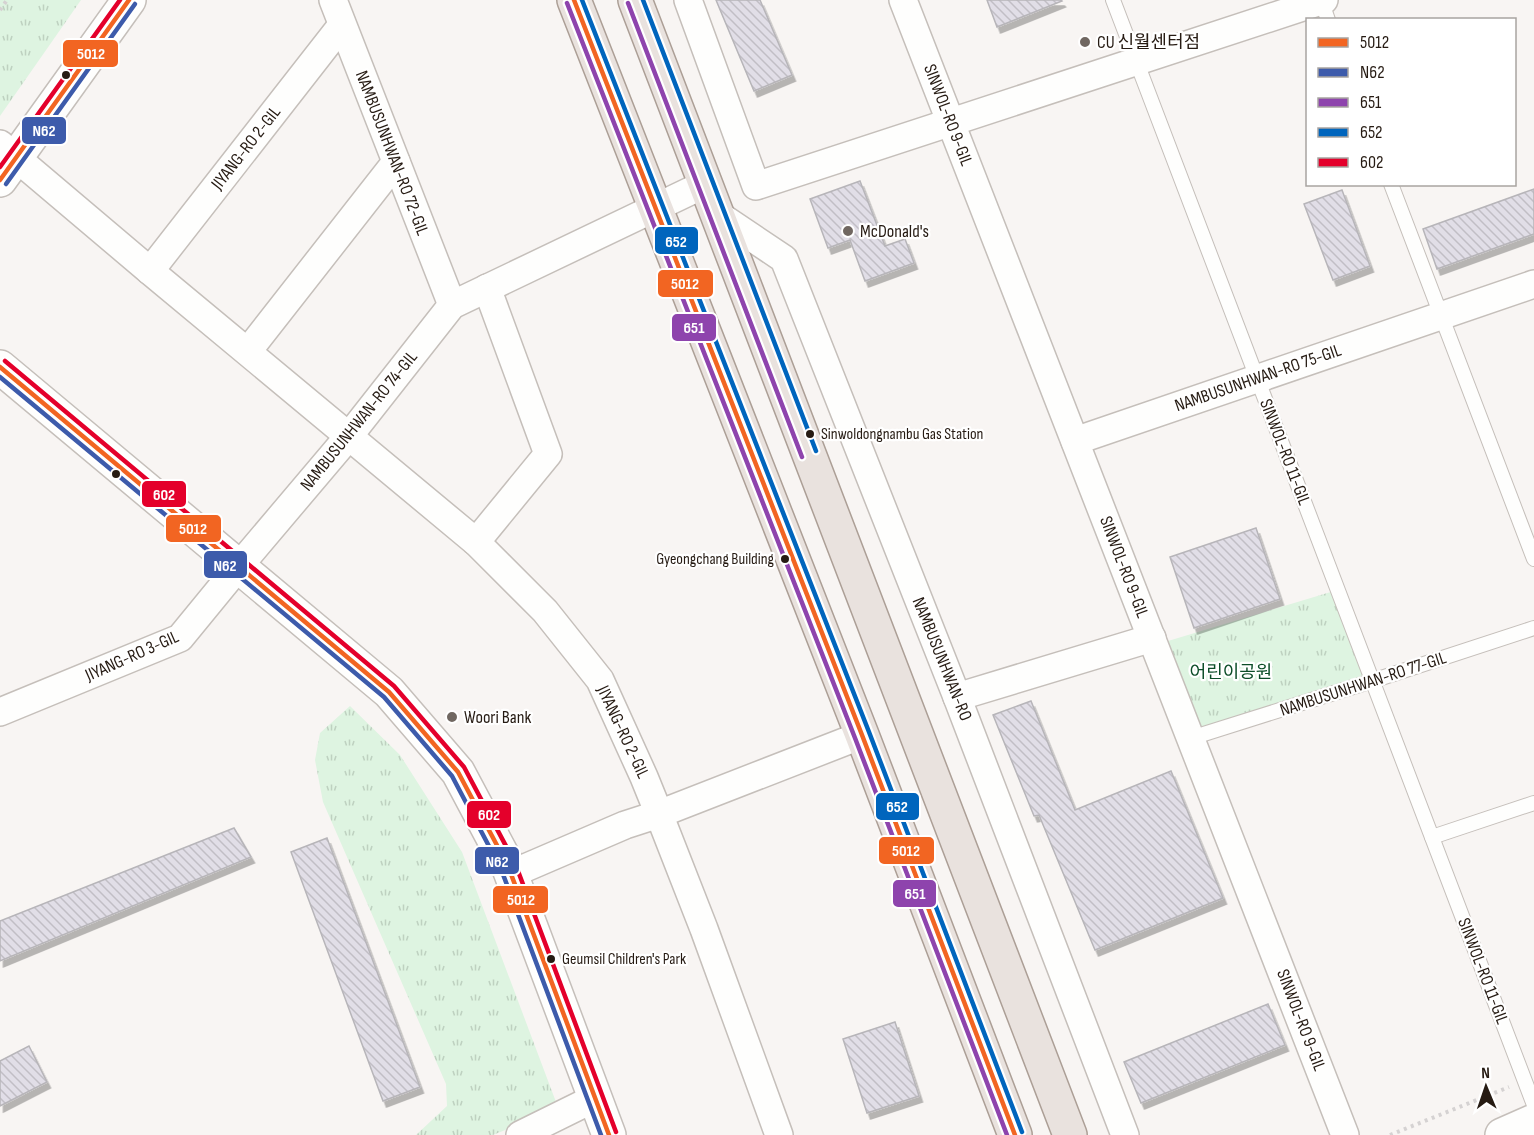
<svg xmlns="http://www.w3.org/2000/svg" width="1534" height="1135" viewBox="0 0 1534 1135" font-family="'Sofia Sans Condensed','Noto Sans KR',sans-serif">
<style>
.park{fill:url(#park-tufts)}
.building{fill:url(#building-back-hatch);stroke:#b7b5b9;stroke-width:1.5;filter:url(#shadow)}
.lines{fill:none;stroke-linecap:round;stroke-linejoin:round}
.lane-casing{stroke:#c5bfba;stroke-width:16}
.street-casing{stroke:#c5bfba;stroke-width:30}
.secondary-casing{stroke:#c5bfba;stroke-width:36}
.primary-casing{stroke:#ac9f96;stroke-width:36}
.path{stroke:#d5d2d2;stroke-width:4;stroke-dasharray:3 4.5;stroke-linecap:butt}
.lane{stroke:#fefefd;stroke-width:14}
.street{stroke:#fefefd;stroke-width:27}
.secondary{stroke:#fefefd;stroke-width:33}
.primary{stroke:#e9e2de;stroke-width:33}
.bus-1-casing{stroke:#fff;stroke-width:9}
.bus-2-casing{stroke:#fff;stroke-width:9}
.bus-3-casing{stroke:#fff;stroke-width:9}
.bus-4-casing{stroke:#fff;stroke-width:9}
.bus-5-casing{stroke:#fff;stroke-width:9}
.bus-1{stroke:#f26522;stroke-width:4.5}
.bus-2{stroke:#3d5bab;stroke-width:4.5}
.bus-3{stroke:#8e44ad;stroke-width:4.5}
.bus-4{stroke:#0065bd;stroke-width:4.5}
.bus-5{stroke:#e4002b;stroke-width:4.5}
.poi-dot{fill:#706761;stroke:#fff;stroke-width:2}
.bus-dot{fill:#261b13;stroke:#fff;stroke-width:2}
.labels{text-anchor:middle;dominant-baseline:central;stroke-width:4.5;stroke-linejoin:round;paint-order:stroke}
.bus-label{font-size:16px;fill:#261b13;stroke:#fff;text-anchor:start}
.poi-label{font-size:18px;fill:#261b13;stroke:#fff;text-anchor:start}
.street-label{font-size:18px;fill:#261b13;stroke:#fff}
.park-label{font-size:18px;fill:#0c4d28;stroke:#fff}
.line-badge{stroke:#fff;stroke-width:2}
.badge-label{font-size:16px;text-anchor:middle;font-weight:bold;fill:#fff}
</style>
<defs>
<pattern id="park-tufts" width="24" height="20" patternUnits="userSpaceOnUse" patternTransform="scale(1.5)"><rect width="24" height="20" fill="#def4e1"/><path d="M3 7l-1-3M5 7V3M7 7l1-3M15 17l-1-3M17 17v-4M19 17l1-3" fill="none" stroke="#bed1c0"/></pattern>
<pattern id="building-back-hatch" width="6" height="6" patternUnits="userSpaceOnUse" patternTransform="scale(1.5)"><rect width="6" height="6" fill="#e1dee7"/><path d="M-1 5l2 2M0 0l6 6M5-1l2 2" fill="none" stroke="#c1bec5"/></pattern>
<filter id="shadow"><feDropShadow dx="3.5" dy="6" stdDeviation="0" flood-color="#0004"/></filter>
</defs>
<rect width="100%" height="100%" fill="#f8f5f3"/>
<g class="park">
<path d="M 0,0 L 81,0 L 0,116 Z"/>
<path d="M 1334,591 L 1368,679 L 1190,735 L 1158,644 Z"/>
<path d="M 350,706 L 400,755 L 462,852 L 556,1102 L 547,1113 L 493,1135 L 416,1135 L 447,1106 L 446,1084 L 323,802 L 315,760 L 320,733 Z"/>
</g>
<g class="building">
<path d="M 716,0 L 760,0 L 792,75 L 754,91 Z"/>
<path d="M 987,0 L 1061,0 L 1062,1 L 997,27 Z"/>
<path d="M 860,181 L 885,246 L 905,239 L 914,263 L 865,281 L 850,240 L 828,248 L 810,199 Z"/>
<path d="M 1534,189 L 1534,234 L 1437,269 L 1423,229 Z"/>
<path d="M 1342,190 L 1370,266 L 1333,280 L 1304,204 Z"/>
<path d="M 1256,528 L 1280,599 L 1194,628 L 1170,557 Z"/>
<path d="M 1031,701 L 1075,810 L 1171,771 L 1223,898 L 1095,950 L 1039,815 L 1034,816 L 993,715 Z"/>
<path d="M 234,828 L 251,857 L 0,961 L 0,921 Z"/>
<path d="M 327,838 L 420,1087 L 383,1101 L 291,852 Z"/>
<path d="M 1268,1004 L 1285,1045 L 1141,1103 L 1124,1062 Z"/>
<path d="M 895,1022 L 919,1096 L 867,1113 L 843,1039 Z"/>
<path d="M 29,1046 L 47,1082 L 0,1106 L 0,1061 Z"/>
</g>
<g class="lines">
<defs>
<g id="lane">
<path d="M 1113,0 L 1534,1105"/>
<path d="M 1321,0 L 1328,20"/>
<path d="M 1391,184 L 1534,559"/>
<path d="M 1191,738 L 1372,681 L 1534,628"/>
<path d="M 1432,837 L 1534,803"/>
</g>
<g id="street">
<path d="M 333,0 L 452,305"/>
<path d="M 688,0 L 756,186 C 946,125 1135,62 1324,0"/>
<path d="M 903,0 L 1345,1135"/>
<path d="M 0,144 L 150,271 L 476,542 L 545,611 L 600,680 L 644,777 L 659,814 L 704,929 L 779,1135"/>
<path d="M 717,214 L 784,259 L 957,697 L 1125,1135"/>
<path d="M 150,271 L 342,25"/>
<path d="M 248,351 L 396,162"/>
<path d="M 1075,441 L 1534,284"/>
<path d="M 476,542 L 548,454 L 487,288"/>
<path d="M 957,697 L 1152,638"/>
<path d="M 0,712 L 180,638 L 239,566 L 349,436 L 452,305 L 705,184"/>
<path d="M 511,874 L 625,825 L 659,814 L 862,735"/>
<path d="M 520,1135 L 595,1098"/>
</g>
<g id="secondary">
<path d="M 0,180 L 129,0"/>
<path d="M 0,367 L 389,692 L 458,772 L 508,866 L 609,1135"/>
<path d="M 1502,1135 L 1534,1121"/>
</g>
<g id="primary">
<path d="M 574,0 L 862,735 L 1015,1135"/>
<path d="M 635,0 L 1070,1135"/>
</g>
</defs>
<use href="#lane" class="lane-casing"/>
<use href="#street" class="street-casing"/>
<use href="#secondary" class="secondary-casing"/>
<use href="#primary" class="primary-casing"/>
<g class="path">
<path d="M 0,10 L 7,0"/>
<path d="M 1390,1135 L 1509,1087"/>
</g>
<use href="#lane" class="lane"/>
<use href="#street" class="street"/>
<use href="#secondary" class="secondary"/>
<use href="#primary" class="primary"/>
<defs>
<g id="bus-1">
<path d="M 574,0 L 862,735 L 1015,1135"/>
<path d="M 0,180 L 129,0"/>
<path d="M 0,367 L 389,692 L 458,772 L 508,866 L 609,1135"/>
</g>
<g id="bus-2">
<path d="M 6,184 L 135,4"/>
<path d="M 0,377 L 384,697 L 452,776 L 501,869 L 601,1135"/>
</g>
<g id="bus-3">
<path d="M 567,3 L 855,738 L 1007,1135"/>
<path d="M 628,3 L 802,457"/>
</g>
<g id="bus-4">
<path d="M 582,0 L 869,732 L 1022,1132"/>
<path d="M 643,0 L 816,451"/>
</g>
<g id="bus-5">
<path d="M 0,167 L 120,0"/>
<path d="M 5,361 L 394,686 L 464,767 L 515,863 L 616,1132"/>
</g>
</defs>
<use href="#bus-1" class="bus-1-casing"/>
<use href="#bus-2" class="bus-2-casing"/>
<use href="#bus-3" class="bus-3-casing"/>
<use href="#bus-4" class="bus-4-casing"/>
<use href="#bus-5" class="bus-5-casing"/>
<use href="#bus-1" class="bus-1"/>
<use href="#bus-2" class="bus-2"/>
<use href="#bus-3" class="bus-3"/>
<use href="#bus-4" class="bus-4"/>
<use href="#bus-5" class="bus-5"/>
</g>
<g class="poi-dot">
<circle cx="1085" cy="42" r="6"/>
<circle cx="848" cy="231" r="6"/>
<circle cx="452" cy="717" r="6"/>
</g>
<g class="bus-dot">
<circle cx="66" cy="75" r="5"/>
<circle cx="810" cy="434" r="5"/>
<circle cx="116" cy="474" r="5"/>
<circle cx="785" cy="559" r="5"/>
<circle cx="551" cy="959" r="5"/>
</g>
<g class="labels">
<g class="bus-label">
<text x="821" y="434">Sinwoldongnambu Gas Station</text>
<text x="774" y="559" text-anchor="end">Gyeongchang Building</text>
<text x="562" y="959">Geumsil Children's Park</text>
</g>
<g class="poi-label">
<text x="1097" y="42">CU 신월센터점</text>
<text x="860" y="231">McDonald's</text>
<text x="464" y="717">Woori Bank</text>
</g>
<g class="street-label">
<text transform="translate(948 115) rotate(69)">SINWOL-RO 9-GIL</text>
<text transform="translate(246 148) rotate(-52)">JIYANG-RO 2-GIL</text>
<text transform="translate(392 153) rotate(69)">NAMBUSUNHWAN-RO 72-GIL</text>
<text transform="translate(1258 378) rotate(-19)">NAMBUSUNHWAN-RO 75-GIL</text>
<text transform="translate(359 421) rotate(-51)">NAMBUSUNHWAN-RO 74-GIL</text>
<text transform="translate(1285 452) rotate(69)">SINWOL-RO 11-GIL</text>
<text transform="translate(1124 567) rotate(69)">SINWOL-RO 9-GIL</text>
<text transform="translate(132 656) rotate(-24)">JIYANG-RO 3-GIL</text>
<text transform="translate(942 659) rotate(68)">NAMBUSUNHWAN-RO</text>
<text transform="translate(1363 684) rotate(-18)">NAMBUSUNHWAN-RO 77-GIL</text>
<text transform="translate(623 732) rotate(65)">JIYANG-RO 2-GIL</text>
<text transform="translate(1483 971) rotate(69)">SINWOL-RO 11-GIL</text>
<text transform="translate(1301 1020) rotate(69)">SINWOL-RO 9-GIL</text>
</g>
<g class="park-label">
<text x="1231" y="672">어린이공원</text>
</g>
</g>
<g class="line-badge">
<rect x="62" y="39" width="57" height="29" rx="6" fill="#f26522"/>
<rect x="21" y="116" width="46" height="29" rx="6" fill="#3d5bab"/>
<rect x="654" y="226" width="45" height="29" rx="6" fill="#0065bd"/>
<rect x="657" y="269" width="57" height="29" rx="6" fill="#f26522"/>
<rect x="671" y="313" width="46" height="29" rx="6" fill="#8e44ad"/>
<rect x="141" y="480" width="46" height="28" rx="6" fill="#e4002b"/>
<rect x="165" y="514" width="57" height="29" rx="6" fill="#f26522"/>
<rect x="203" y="550" width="45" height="29" rx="6" fill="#3d5bab"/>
<rect x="875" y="792" width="45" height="29" rx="6" fill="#0065bd"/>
<rect x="466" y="800" width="46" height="29" rx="6" fill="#e4002b"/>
<rect x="878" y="836" width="57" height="29" rx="6" fill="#f26522"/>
<rect x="474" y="846" width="46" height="29" rx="6" fill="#3d5bab"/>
<rect x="892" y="879" width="45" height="29" rx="6" fill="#8e44ad"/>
<rect x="492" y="885" width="57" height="29" rx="6" fill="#f26522"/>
</g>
<g class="badge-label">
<text x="91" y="59">5012</text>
<text x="44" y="136">N62</text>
<text x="676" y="247">652</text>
<text x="685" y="289">5012</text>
<text x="694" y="333">651</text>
<text x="164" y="500">602</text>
<text x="193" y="534">5012</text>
<text x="225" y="571">N62</text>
<text x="897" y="812">652</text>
<text x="489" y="820">602</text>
<text x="906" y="856">5012</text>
<text x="497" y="867">N62</text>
<text x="915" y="899">651</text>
<text x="521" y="905">5012</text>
</g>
<rect x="1306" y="18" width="210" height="168" fill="#ffffff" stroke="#a8a4a1" stroke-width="1.5"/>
<rect x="1318" y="38" width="30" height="9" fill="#f26522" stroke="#a8a4a1" stroke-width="1.5"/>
<text x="1360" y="48" font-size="18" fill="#261b13">5012</text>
<rect x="1318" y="68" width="30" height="9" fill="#3d5bab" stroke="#a8a4a1" stroke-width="1.5"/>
<text x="1360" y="78" font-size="18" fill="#261b13">N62</text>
<rect x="1318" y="98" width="30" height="9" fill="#8e44ad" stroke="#a8a4a1" stroke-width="1.5"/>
<text x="1360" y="108" font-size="18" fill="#261b13">651</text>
<rect x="1318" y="128" width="30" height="9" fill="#0065bd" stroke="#a8a4a1" stroke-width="1.5"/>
<text x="1360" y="138" font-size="18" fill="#261b13">652</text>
<rect x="1318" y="158" width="30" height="9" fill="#e4002b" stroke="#a8a4a1" stroke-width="1.5"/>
<text x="1360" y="168" font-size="18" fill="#261b13">602</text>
<g transform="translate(1486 1087) rotate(358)" stroke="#ffffff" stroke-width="4.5" paint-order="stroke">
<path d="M0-4.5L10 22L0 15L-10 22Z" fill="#261b13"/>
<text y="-9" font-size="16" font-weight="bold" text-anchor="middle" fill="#261b13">N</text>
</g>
</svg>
